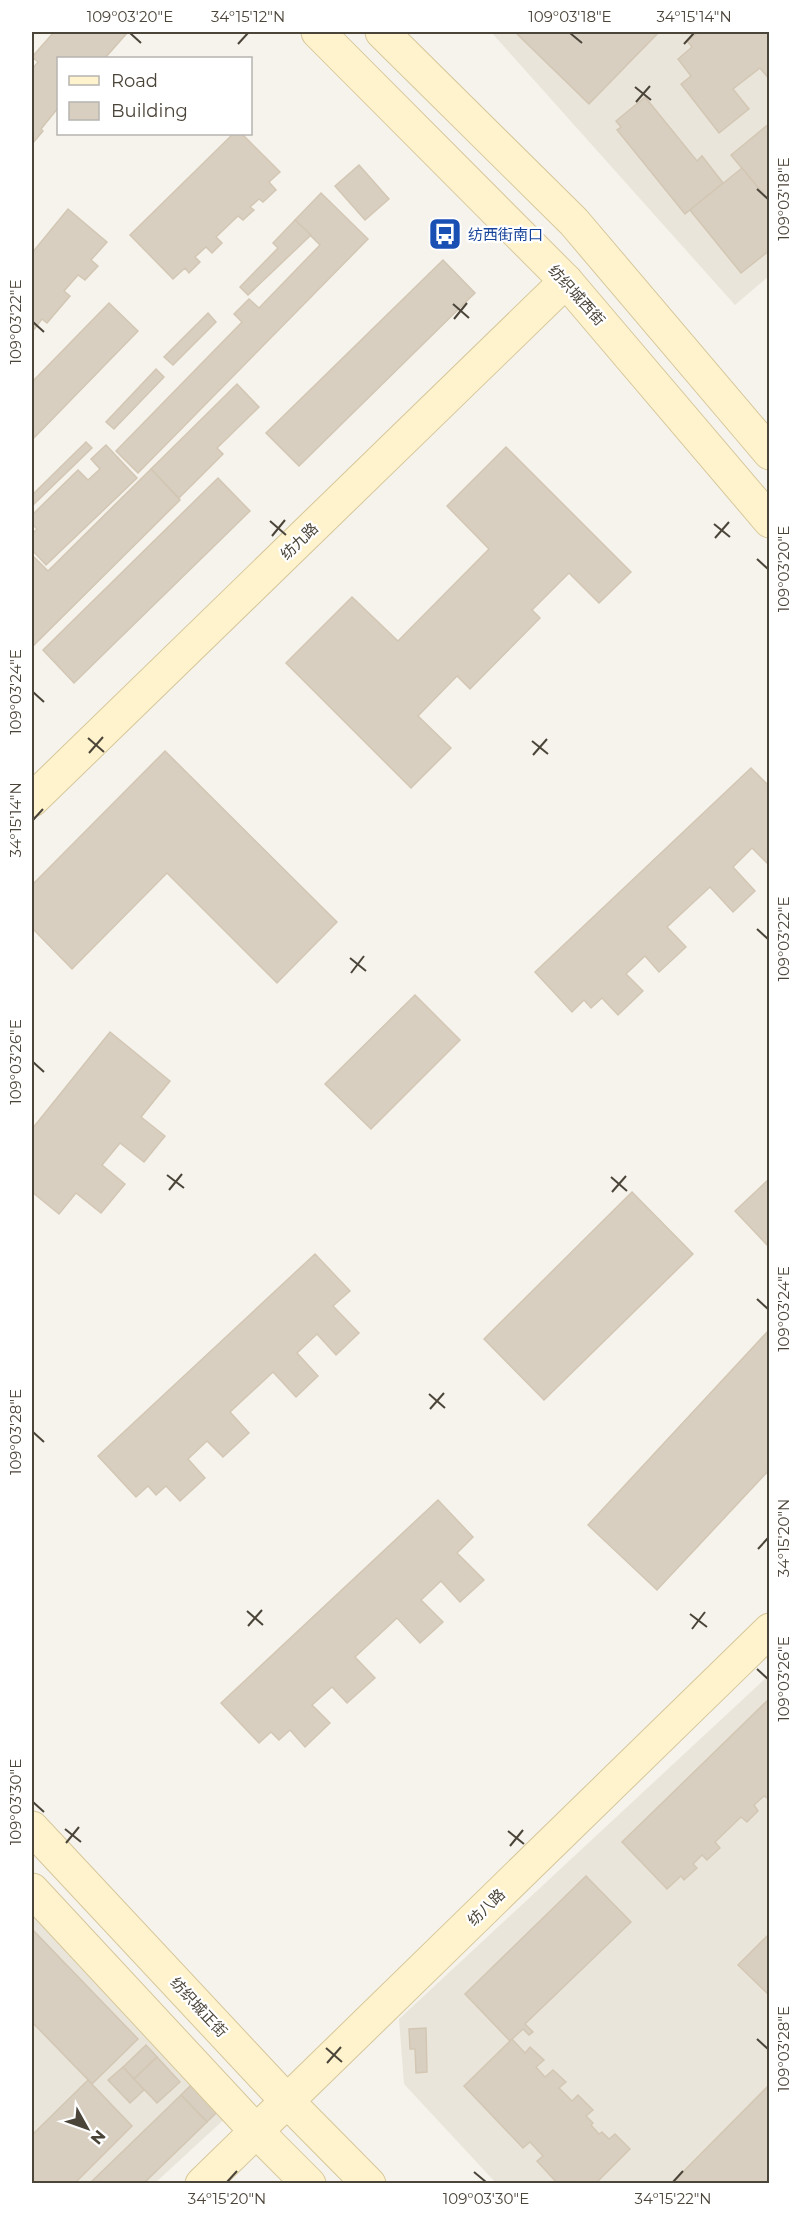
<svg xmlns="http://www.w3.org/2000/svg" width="801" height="2215" viewBox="0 0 801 2215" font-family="Montserrat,'Noto Sans SC',sans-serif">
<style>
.residential{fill:#eae5da}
.building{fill:#d8cfc1;stroke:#d3c7b4;stroke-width:1.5}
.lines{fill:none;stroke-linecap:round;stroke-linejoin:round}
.secondary-casing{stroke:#d6c79b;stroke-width:35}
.secondary{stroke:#fff3cd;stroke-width:33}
.ticks{fill:none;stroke:#4b4439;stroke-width:2}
.labels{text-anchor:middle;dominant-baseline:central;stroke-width:4.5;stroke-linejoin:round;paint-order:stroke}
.transit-label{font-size:15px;fill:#164399;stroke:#fff;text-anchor:start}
.street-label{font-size:15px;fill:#4b4439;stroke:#fff}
.neatline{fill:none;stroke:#4b4439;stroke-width:2}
.ticks-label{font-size:15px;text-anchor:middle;fill:#4b4439}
</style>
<rect width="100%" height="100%" fill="#f6f3ec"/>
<g class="residential">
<path d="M 491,32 L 769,32 L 769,276 L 735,305 Z"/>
<path d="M 769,1675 L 769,2183 L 496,2183 L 404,2084 L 399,2019 Z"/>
<path d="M 32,1905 L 230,2114 L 155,2183 L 32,2183 Z"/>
</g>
<g class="building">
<path d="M 54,32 L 128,32 L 105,58 L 58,58 L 58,108 L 41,129 L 43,131 L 32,144 L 32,69 L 38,62 L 32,57 Z"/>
<path d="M 515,32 L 659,32 L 589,104 Z"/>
<path d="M 699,32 L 770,32 L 770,80 L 760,68 L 733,89 L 749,109 L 719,133 L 681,84 L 691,76 L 678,59 L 692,47 L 687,41 Z"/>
<path d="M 645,97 L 697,161 L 702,156 L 723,183 L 685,214 L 617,130 L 621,127 L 616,121 Z"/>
<path d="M 770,123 L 770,202 L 731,155 Z"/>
<path d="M 233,134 L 242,134 L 280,172 L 269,182 L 276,190 L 263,202 L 259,199 L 250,207 L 254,210 L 243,220 L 238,216 L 216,237 L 222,243 L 212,253 L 206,247 L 195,257 L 200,262 L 189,273 L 185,268 L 173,279 L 130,235 Z"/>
<path d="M 359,165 L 389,199 L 365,220 L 335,186 Z"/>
<path d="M 742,168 L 770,202 L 770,250 L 741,273 L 690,210 Z"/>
<path d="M 321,193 L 368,239 L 138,473 L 116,451 L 242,322 L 234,314 L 249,299 L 259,308 L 320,245 L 295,220 Z"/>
<path d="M 68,209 L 107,242 L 91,260 L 98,266 L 85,280 L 78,275 L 64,291 L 70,296 L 47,323 L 42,319 L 32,332 L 32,253 Z"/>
<path d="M 295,220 L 311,235 L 248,295 L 240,287 L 278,248 L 273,243 Z"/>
<path d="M 443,260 L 475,293 L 299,466 L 266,433 Z"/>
<path d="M 109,303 L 138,331 L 32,440 L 32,382 Z"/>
<path d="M 208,313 L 216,322 L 173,365 L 164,357 Z"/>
<path d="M 156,369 L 164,377 L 114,429 L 106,422 Z"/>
<path d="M 237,384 L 259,407 L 217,448 L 223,454 L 179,498 L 151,469 Z"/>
<path d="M 86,442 L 92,448 L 34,504 L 32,501 L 32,495 Z"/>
<path d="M 106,445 L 137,478 L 46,565 L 32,550 L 32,534 L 37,529 L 32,524 L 32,515 L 78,470 L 88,480 L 100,469 L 91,459 Z"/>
<path d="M 506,447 L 631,572 L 599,603 L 569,573 L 532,610 L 540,618 L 470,689 L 457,676 L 418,716 L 451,748 L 411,788 L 286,663 L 352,597 L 398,641 L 489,549 L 447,506 Z"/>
<path d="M 151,469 L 180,500 L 34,645 L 32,642 L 32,555 L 48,571 Z"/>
<path d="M 218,478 L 250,511 L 74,683 L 43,650 Z"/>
<path d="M 165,751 L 337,922 L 277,983 L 167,873 L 72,969 L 32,928 L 32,885 Z"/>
<path d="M 751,768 L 770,787 L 770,866 L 752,848 L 733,867 L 755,891 L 733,912 L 710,887 L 667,927 L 686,947 L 659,972 L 645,956 L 626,974 L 643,991 L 618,1015 L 602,998 L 591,1008 L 584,1000 L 572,1012 L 535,972 Z"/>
<path d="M 415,995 L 460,1040 L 371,1129 L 325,1084 Z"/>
<path d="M 110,1032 L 170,1081 L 141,1117 L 165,1136 L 144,1162 L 120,1143 L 102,1165 L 125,1184 L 101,1213 L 76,1193 L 59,1214 L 32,1192 L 32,1129 Z"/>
<path d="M 770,1178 L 770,1248 L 735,1211 Z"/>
<path d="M 632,1192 L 693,1254 L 544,1400 L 484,1339 Z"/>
<path d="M 315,1254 L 350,1291 L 333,1306 L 359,1333 L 336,1355 L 317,1334 L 297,1353 L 318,1376 L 296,1397 L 273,1372 L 230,1412 L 249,1433 L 223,1457 L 207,1441 L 188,1459 L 205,1478 L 180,1501 L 166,1486 L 156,1495 L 148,1486 L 136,1497 L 98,1456 Z"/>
<path d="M 770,1329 L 770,1469 L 657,1590 L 588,1525 Z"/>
<path d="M 438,1500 L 473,1537 L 457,1553 L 484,1580 L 460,1602 L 441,1581 L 421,1600 L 443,1622 L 420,1643 L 397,1618 L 355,1657 L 375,1678 L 347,1703 L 332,1687 L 312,1705 L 330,1723 L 305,1747 L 290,1730 L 279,1740 L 271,1732 L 259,1743 L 221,1703 Z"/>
<path d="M 770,1698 L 770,1800 L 764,1796 L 754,1805 L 758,1811 L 747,1822 L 741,1817 L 715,1842 L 720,1848 L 707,1860 L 702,1855 L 693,1864 L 697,1868 L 684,1880 L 681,1876 L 667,1889 L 622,1842 Z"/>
<path d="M 586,1876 L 631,1922 L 525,2024 L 533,2032 L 529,2035 L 523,2029 L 510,2041 L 465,1994 Z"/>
<path d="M 32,1929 L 138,2039 L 92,2084 L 32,2022 Z"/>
<path d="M 770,1933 L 770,1996 L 738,1965 Z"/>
<path d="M 426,2028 L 427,2072 L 416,2073 L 415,2049 L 410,2049 L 409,2029 Z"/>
<path d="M 512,2039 L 525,2053 L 530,2047 L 544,2060 L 536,2067 L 545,2077 L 553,2070 L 566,2082 L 559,2088 L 572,2101 L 578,2095 L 593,2110 L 586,2116 L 593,2123 L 591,2125 L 599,2134 L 602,2132 L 609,2139 L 615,2134 L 630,2149 L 595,2184 L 571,2184 L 568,2181 L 565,2184 L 558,2184 L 537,2161 L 543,2156 L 530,2142 L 523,2148 L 464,2086 Z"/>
<path d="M 146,2045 L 157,2057 L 134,2079 L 123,2067 Z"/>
<path d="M 157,2057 L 180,2082 L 157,2103 L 134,2079 Z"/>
<path d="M 123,2067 L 144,2090 L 130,2103 L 108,2080 Z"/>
<path d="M 88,2080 L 132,2126 L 74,2184 L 32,2184 L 32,2135 Z"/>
<path d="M 192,2084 L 218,2111 L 207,2122 L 181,2095 Z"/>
<path d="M 770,2084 L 770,2180 L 766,2184 L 671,2184 Z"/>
<path d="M 181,2095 L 207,2122 L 143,2184 L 89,2184 Z"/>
</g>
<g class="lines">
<defs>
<g id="secondary">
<path d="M 318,32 L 566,281 L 770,521"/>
<path d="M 382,32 L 574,222 L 770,453"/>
<path d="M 32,800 L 566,281"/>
<path d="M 32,1828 L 287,2101 L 369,2184"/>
<path d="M 32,1890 L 256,2131 L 309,2184"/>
<path d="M 202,2184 L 770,1630"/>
</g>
</defs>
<use href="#secondary" class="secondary-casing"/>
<use href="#secondary" class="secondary"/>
</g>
<path class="ticks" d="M 130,33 L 141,43M 570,33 L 582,43M 238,44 L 248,33M 684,44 L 694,33M 635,87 L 651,100M 636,102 L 650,86M 757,189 L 768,199M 453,304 L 469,318M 454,319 L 467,303M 33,322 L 44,332M 270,521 L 286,535M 714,524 L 730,537M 272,536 L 285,520M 715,538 L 729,522M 757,559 L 768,569M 33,692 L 44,702M 88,738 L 104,752M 532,741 L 548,754M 89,753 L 103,737M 533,755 L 547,739M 33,820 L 43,809M 757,929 L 768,939M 350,958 L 366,971M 351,973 L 364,956M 33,1062 L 44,1072M 167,1175 L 184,1188M 611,1177 L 627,1191M 169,1190 L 182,1174M 612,1192 L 626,1176M 757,1299 L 768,1309M 429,1394 L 445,1408M 430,1409 L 444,1393M 33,1432 L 44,1442M 758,1549 L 768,1538M 247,1611 L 263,1625M 690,1614 L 707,1627M 248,1626 L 262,1610M 692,1629 L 705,1612M 757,1669 L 768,1679M 33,1802 L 44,1812M 65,1829 L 81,1842M 508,1831 L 524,1844M 66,1843 L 79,1827M 510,1846 L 523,1830M 757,2039 L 768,2049M 326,2048 L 342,2062M 327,2063 L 341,2047M 474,2172 L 486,2182M 227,2182 L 237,2171M 673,2182 L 683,2171"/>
<defs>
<symbol id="bus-square" viewBox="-11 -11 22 22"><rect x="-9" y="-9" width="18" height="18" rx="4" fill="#1a4fb4" stroke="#fff"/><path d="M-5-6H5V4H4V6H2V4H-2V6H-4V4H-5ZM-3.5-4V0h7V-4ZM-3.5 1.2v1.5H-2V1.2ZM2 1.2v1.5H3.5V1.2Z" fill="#fff"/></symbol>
</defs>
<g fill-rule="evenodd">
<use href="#bus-square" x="426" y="215" width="38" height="38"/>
</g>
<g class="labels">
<g class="transit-label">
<text x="468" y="234">纺西街南口</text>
</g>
<g class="street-label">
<text transform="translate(577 295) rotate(48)">纺织城西街</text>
<text transform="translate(299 541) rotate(-44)">纺九路</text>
<text transform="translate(486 1907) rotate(-44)">纺八路</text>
<text transform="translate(199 2007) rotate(47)">纺织城正街</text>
</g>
</g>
<rect width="801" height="2215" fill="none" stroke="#ffffff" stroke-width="66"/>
<rect x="57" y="57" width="195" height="78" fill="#ffffff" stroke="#b7b4b0" stroke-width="1.5"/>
<rect x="69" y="76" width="30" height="9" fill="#fff3cd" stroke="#b7b4b0" stroke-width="1.5"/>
<text x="111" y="87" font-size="18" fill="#4b4439">Road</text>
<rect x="69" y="102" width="30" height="18" fill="#d8cfc1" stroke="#b7b4b0" stroke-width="1.5"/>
<text x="111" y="117" font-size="18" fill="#4b4439">Building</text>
<g transform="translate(87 2128) rotate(130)" stroke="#ffffff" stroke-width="4.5" paint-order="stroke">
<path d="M0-4.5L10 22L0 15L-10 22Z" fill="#4b4439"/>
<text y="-9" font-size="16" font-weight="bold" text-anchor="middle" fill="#4b4439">N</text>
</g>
<rect x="33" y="33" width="735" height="2149" class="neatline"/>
<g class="ticks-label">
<text x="130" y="22">109°03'20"E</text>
<text x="248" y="22">34°15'12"N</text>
<text x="570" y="22">109°03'18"E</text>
<text x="694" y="22">34°15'14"N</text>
<text transform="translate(784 199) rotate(-90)" y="5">109°03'18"E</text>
<text transform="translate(16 322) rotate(-90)" y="5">109°03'22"E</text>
<text transform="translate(784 569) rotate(-90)" y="5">109°03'20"E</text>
<text transform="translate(16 692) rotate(-90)" y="5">109°03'24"E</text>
<text transform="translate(16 820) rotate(-90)" y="5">34°15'14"N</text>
<text transform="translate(784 939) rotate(-90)" y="5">109°03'22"E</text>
<text transform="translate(16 1062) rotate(-90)" y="5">109°03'26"E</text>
<text transform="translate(784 1309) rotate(-90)" y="5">109°03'24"E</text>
<text transform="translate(16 1432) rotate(-90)" y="5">109°03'28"E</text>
<text transform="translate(784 1538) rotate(-90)" y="5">34°15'20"N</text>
<text transform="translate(784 1679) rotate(-90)" y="5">109°03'26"E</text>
<text transform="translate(16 1802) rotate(-90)" y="5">109°03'30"E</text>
<text transform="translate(784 2049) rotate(-90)" y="5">109°03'28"E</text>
<text x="227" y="2204">34°15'20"N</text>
<text x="486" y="2204">109°03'30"E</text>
<text x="673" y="2204">34°15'22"N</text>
</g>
</svg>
